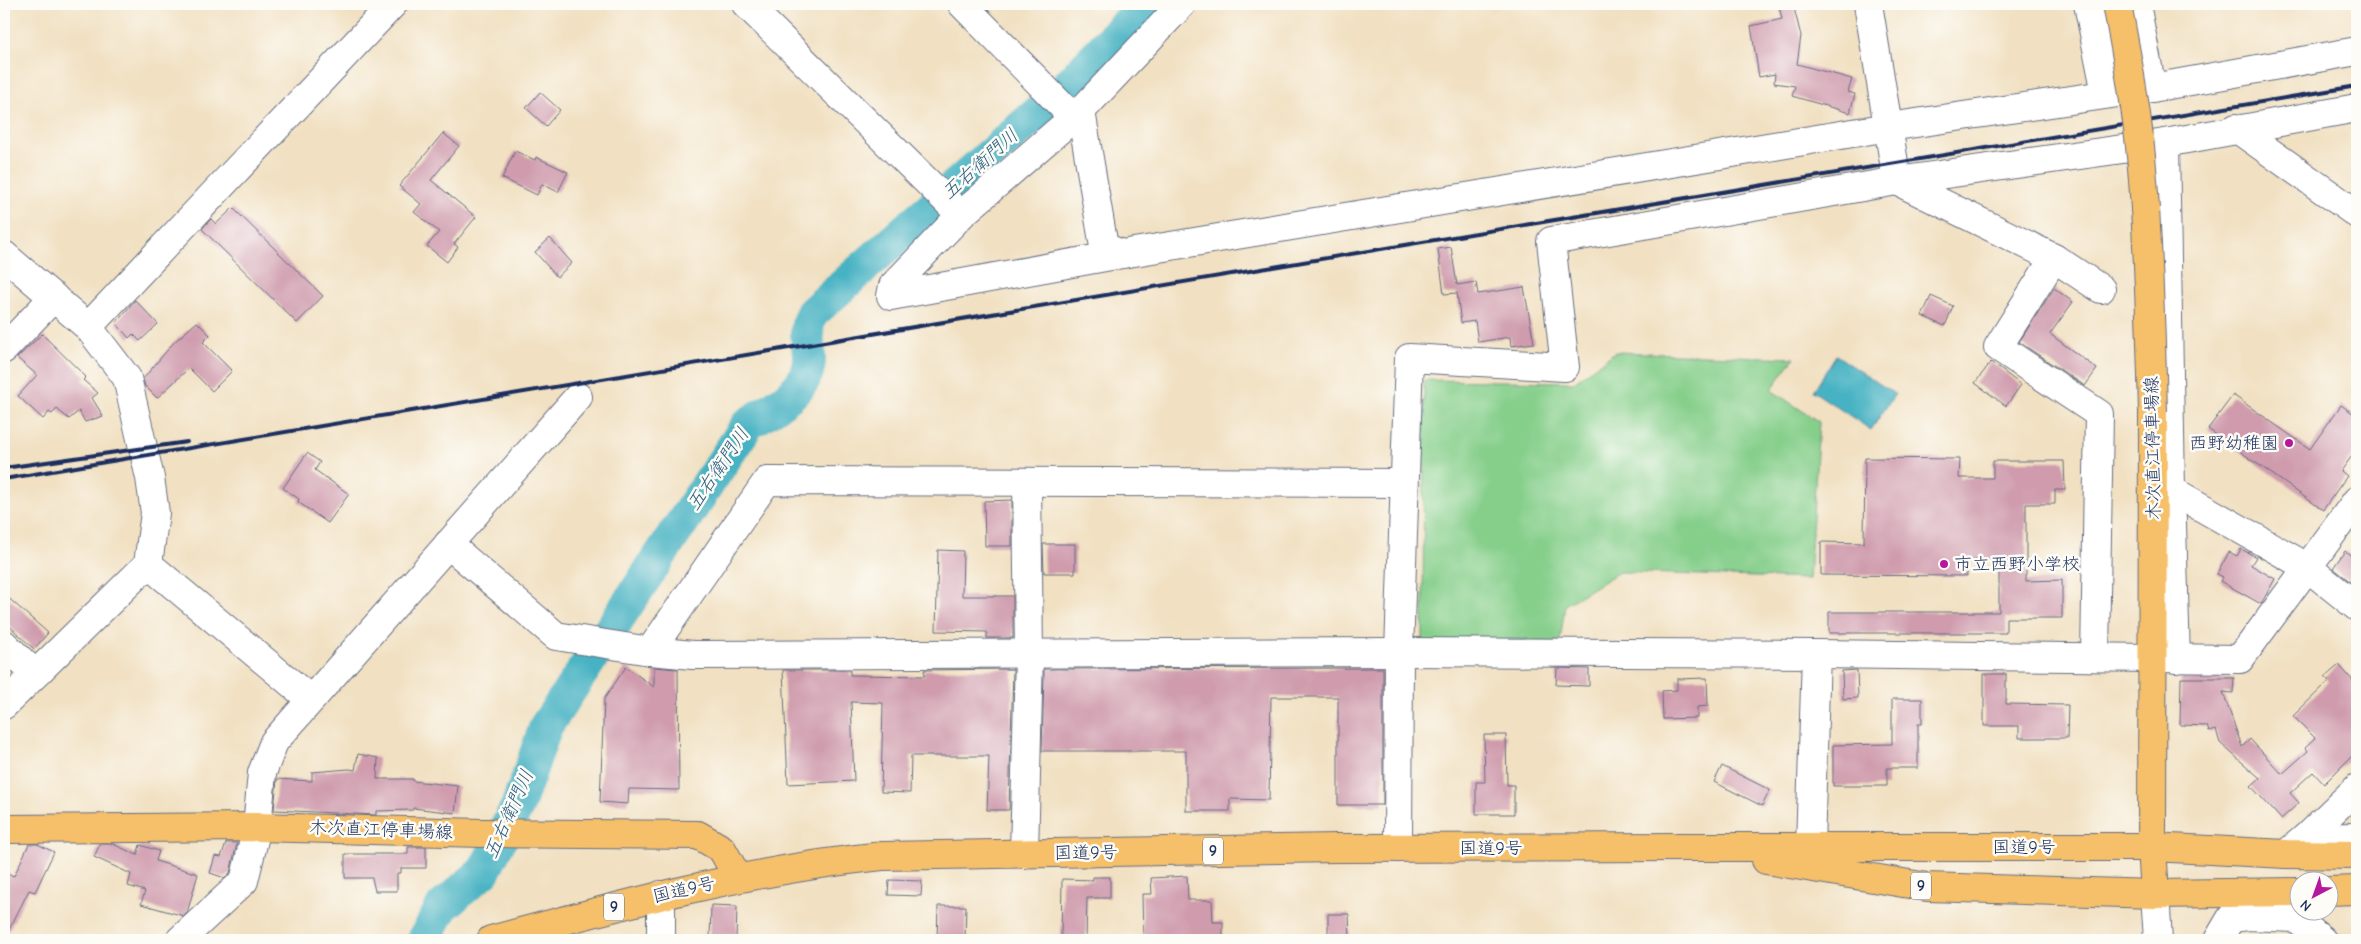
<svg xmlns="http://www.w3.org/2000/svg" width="2361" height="944" viewBox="0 0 2361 944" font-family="'Comic Neue','Klee One',sans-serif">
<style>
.green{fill:#86cf8b;stroke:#507f74}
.water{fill:#46b2c3;stroke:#307090}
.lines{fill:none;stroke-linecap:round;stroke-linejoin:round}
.river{stroke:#46b2c3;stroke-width:34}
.building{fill:#cf9bad}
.minor-casing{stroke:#666d81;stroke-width:30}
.major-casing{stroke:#666d81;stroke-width:30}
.highway-casing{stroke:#666d81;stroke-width:30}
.minor{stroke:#fff;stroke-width:28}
.major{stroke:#f6c06b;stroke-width:28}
.highway{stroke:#f6c06b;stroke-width:28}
.rail{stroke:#1b2f5e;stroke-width:4}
.major-bridge-casing{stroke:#666d81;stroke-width:30;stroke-linecap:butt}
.major-bridge{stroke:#f6c06b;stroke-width:28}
.poi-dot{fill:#b5179e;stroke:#fdfcf7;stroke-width:2}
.labels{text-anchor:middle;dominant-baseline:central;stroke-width:5;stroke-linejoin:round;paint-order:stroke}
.shield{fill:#fdfcf7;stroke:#5f6c8c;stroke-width:1}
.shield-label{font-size:16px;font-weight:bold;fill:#1b2f5e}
.poi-label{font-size:18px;fill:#1b2f5e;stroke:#fdfcf7;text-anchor:end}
.street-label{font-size:18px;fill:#1b2f5e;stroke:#fdfcf7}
.water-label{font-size:19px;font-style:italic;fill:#2a5d81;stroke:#fdfcf7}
</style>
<rect width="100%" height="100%" fill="#fdfcf7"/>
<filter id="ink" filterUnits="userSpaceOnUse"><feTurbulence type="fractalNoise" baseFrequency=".02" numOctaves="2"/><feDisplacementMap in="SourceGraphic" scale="10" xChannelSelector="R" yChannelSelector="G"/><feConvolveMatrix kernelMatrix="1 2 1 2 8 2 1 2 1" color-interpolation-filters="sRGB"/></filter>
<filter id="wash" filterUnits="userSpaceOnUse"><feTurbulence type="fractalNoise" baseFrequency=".0096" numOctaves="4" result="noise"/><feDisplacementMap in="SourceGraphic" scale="20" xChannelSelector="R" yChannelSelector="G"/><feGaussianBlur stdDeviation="1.12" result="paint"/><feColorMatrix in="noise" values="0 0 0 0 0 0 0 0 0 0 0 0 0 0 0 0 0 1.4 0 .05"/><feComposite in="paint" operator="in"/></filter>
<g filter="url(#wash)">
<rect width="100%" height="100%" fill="#f1e0c1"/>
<path class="green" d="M 1615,352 L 1794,358 L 1771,390 L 1819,422 L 1809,579 L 1619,572 L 1565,605 L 1560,642 L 1423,643 L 1424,380 L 1574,382 Z"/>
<path class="water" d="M 1836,355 L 1895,394 L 1871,430 L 1813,391 Z"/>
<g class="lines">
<path class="river" d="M 424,940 L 442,907 L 484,871 L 518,805 L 546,726 L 748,424 C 774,406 811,391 809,355 C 808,338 804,329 812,313 L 1061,92 L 1145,4"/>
</g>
<g id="blocks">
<g class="building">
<path d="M 1793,4 L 1801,36 L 1797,64 L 1852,79 L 1848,92 L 1855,94 L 1850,113 L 1792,96 L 1795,86 L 1774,83 L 1775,74 L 1759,77 L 1751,26 L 1782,19 L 1779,6 Z"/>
<path d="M 540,92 L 560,110 L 546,126 L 526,108 Z"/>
<path d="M 443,133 L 459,146 L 431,180 L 476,217 L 454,244 L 458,247 L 447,262 L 427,246 L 439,232 L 414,212 L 421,204 L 399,186 Z"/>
<path d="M 515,151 L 535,160 L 536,157 L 568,172 L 558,192 L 542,184 L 537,195 L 502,178 Z"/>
<path d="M 233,208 L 323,296 L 297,323 L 202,229 L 211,219 L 216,224 Z"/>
<path d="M 550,238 L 572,263 L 557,277 L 535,252 Z"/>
<path d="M 1451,247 L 1457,285 L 1476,282 L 1478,294 L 1524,287 L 1534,343 L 1511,346 L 1510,337 L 1478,342 L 1475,321 L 1461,323 L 1457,293 L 1444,294 L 1438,249 Z"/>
<path d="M 2054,288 L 2073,302 L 2050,334 L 2097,369 L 2085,386 L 2019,342 Z"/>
<path d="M 1931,296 L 1953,306 L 1945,326 L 1922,316 Z"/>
<path d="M 135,300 L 158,324 L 140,341 L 133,334 L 129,338 L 116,323 Z"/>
<path d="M 197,322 L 210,335 L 203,342 L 232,371 L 212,391 L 189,368 L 157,398 L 145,386 L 143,379 L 174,342 Z"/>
<path d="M 42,334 L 86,377 L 83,380 L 98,393 L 92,398 L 103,416 L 85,422 L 79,411 L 69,419 L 57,409 L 52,414 L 49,412 L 43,419 L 18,396 L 37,375 L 17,358 Z"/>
<path d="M 1991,362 L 2021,385 L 2006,406 L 1975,383 Z"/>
<path d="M 2233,395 L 2310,449 L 2341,405 L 2357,416 L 2357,449 L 2341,471 L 2347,476 L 2323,510 L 2208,429 Z"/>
<path d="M 307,453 L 320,462 L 315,470 L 349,494 L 328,523 L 298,502 L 299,499 L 283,488 Z"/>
<path d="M 1865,458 L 1960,459 L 1959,478 L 1993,478 L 1993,461 L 2064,461 L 2065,490 L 2055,490 L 2055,504 L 2026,504 L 2026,581 L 2062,580 L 2062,618 L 2006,618 L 2006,633 L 1829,633 L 1829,612 L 1999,612 L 1999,560 L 1967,560 L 1967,576 L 1821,575 L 1821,542 L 1864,543 Z"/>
<path d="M 1012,500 L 1012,546 L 985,546 L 984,501 Z"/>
<path d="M 1043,544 L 1075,544 L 1075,573 L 1044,573 Z"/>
<path d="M 2241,549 L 2256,557 L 2251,565 L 2275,579 L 2261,604 L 2220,581 L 2223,577 L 2217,574 L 2229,552 L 2237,556 Z"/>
<path d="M 938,550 L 963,551 L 962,596 L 1013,596 L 1013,638 L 987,638 L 987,632 L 936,631 Z"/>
<path d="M 2345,551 L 2357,560 L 2357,587 L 2333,568 Z"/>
<path d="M 4,594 L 48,633 L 34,649 L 4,621 Z"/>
<path d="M 2339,665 L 2357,685 L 2357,751 L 2324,784 L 2313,772 L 2290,793 L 2299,803 L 2281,819 L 2251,786 L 2260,778 L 2220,743 L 2216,730 L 2209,732 L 2207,726 L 2180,725 L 2181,678 L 2234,678 L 2233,693 L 2223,692 L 2242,747 L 2250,739 L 2282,774 L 2308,751 L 2305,747 L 2315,738 L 2293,716 L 2329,681 L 2325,677 Z"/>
<path d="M 626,667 L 654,687 L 654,667 L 678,669 L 679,790 L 629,789 L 628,804 L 600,802 L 604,699 Z"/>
<path d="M 1383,668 L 1383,805 L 1338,805 L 1338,697 L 1271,697 L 1269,800 L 1230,799 L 1230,811 L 1186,811 L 1186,751 L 1042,751 L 1044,669 Z"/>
<path d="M 1557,668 L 1589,669 L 1589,686 L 1556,685 Z"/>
<path d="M 1013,669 L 1009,810 L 987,810 L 989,756 L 911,756 L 910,793 L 881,792 L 883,703 L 851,702 L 854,781 L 788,784 L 783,670 L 850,670 L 850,675 L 925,676 L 924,670 Z"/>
<path d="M 1857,670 L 1858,698 L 1843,699 L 1842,671 Z"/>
<path d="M 1984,674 L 2006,674 L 2006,704 L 2068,705 L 2067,738 L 2019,738 L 2019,726 L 1984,726 Z"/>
<path d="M 1707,678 L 1708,706 L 1697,707 L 1697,718 L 1663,719 L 1662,691 L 1677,690 L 1677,679 Z"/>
<path d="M 1892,699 L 1922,699 L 1922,724 L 1918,724 L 1918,768 L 1887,768 L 1887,786 L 1833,786 L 1833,745 L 1892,744 Z"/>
<path d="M 1484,735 L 1506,735 L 1507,785 L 1514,785 L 1514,814 L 1476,814 L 1476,782 L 1485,782 Z"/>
<path d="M 358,754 L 378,758 L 377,779 L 413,779 L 413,781 L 458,786 L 455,813 L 413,808 L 413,810 L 376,811 L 376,815 L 274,810 L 277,779 L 312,781 L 312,772 L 349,769 L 355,770 Z"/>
<path d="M 1722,766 L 1770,790 L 1762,806 L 1714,782 Z"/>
<path d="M 226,843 L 237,843 L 230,873 L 225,878 L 210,873 L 215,856 L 221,857 Z"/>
<path d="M 29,844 L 37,844 L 54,852 L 35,892 L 29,890 L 4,940 L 4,872 L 14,876 Z"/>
<path d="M 100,844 L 113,844 L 137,855 L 140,845 L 159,851 L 156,861 L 198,874 L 187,913 L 184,916 L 141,904 L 145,891 L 128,886 L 131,874 L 94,857 Z"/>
<path d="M 408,847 L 426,847 L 426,868 L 401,868 L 401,873 L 397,873 L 397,891 L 375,891 L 372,878 L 345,878 L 345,854 L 408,854 Z"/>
<path d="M 1187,876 L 1188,900 L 1212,900 L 1213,922 L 1223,922 L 1223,940 L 1143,940 L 1142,894 L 1152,894 L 1151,878 Z"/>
<path d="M 1093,877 L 1110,877 L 1110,898 L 1087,898 L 1086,940 L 1061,940 L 1062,879 L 1093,880 Z"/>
<path d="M 889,880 L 922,881 L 921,896 L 888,895 Z"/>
<path d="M 711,905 L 737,906 L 736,940 L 710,940 Z"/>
<path d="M 938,906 L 966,906 L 965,940 L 937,940 Z"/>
<path d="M 1328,914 L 1349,914 L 1350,940 L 1328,940 Z"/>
</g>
</g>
</g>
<g filter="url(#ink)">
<use href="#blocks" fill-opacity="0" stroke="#666d81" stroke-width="1"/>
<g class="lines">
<defs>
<g id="minor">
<path d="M 746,4 L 961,215 L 1081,111 L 1182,4"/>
<path d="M 962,4 L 1068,112 L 1081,111 L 1104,247 L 1122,254 L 1889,127 L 2152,88 L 2357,51"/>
<path d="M 1868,4 L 1897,181"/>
<path d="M 2088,4 L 2106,93"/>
<path d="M 2136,4 L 2152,88"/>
<path d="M 2236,128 L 2357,214"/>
<path d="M 2165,143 L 2171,490 L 2307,567 L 2357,607"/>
<path d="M 1897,181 L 2054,258 L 2101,289"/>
<path d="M 961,215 L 893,286 L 891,296 L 1122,254"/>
<path d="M 4,255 L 88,327 L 127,378 L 150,478 L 155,513 L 148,564 L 4,705"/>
<path d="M 2054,258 L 1998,347 L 2099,414 L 2095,657"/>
<path d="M 88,327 L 393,4"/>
<path d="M 4,349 L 54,297"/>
<path d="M 2171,490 L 2176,659"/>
<path d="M 448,544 L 556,636 L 650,651 L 767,481 L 1404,483"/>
<path d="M 148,564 L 310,699"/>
<path d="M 4,644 L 35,674"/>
<path d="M 650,651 L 693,655 L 1399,652 L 1816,654"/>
<path d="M 2305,838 L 2357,788"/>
<path d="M 1810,847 L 1816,654 L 2240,659 L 2357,500"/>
<path d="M 1398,848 L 1399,652 L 1409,358 L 1565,367 L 1551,241 L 1897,181 L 2165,143 L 2357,108"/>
<path d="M 1024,854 L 1029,655 L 1027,482"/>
<path d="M 2286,854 L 2305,838 L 2357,837"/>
<path d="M 2155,894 L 2158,940"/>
<path d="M 180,940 L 244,881 L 257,827 L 262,773 L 274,742 L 578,397"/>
<path d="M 661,940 L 661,895"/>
<path d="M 2218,940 L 2231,918 L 2249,916 L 2295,918 L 2322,940"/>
</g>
<g id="major">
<path d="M 2153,412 L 2152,847 L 2155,894"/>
<path d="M 4,829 L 257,827 L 482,833 L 698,835 L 722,849 L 738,878"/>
</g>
<g id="highway">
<path d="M 1766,860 L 1927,887 L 2155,894 L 2298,892"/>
<path d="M 2328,891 L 2357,890"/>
<path d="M 491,940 C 620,905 749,870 882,856 L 1336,848 L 1691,847 L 2152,847 L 2286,854 L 2357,855"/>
</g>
</defs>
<use href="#minor" class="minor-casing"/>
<use href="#major" class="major-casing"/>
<use href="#highway" class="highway-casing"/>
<use href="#minor" class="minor"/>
<use href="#major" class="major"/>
<use href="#highway" class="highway"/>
<g class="rail">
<path d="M 4,468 L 187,442"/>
<path d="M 4,479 L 2357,86"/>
</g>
<defs>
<path id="major-bridge" d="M 2117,4 C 2128,62 2139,121 2143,180 C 2149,257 2151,334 2153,412"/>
</defs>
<use href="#major-bridge" class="major-bridge-casing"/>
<use href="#major-bridge" class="major-bridge"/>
</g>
</g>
<g class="poi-dot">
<circle cx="2289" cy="443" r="5"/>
<circle cx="1944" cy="564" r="5"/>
</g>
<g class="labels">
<g class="shield">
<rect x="1203" y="837.5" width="20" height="27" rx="4"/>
<rect x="1911" y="872.5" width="20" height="27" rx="4"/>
<rect x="604" y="893.5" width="20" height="27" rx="4"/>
</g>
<g class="shield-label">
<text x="1213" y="851">9</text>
<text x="1921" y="886">9</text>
<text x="614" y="907">9</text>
</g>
<g class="poi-label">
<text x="2279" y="443">西野幼稚園</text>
<text x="1954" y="564" text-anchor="start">市立西野小学校</text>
</g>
<g class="street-label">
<text transform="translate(2153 448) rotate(-91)">木次直江停車場線</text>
<text transform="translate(381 830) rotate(2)">木次直江停車場線</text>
<text x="2024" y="847">国道9号</text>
<text x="1491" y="848">国道9号</text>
<text transform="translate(1086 853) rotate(-1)">国道9号</text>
<text transform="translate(684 890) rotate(-13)">国道9号</text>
</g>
<g class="water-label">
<text transform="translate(980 164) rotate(-42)">五右衛門川</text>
<text transform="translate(718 469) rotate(-56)">五右衛門川</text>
<text transform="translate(509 814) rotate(-66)">五右衛門川</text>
</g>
</g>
<rect width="2361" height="944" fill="none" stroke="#fdfcf7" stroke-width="20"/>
<g transform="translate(2314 896) rotate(221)"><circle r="24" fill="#fdfcf7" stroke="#a3aaba"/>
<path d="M0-4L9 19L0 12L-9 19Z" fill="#b5179e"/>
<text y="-8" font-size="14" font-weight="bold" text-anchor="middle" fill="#1b2f5e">N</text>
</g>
</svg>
